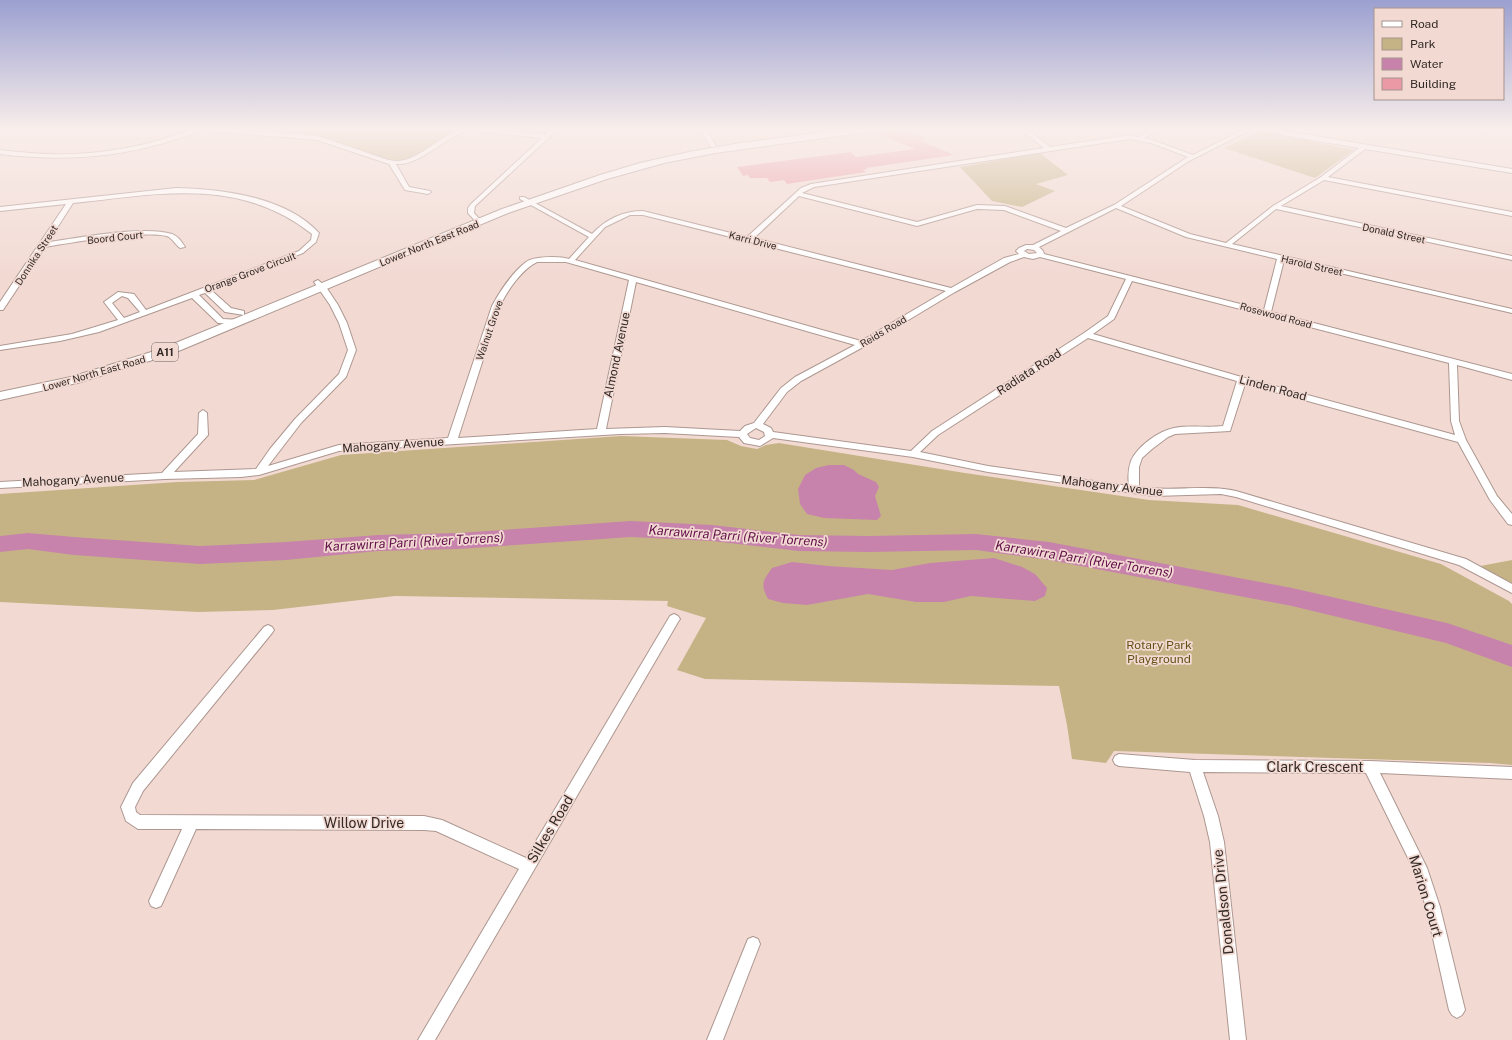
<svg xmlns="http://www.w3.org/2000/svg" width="1512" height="1040" viewBox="0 0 1512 1040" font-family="'Public Sans',sans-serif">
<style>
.green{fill:#c5b386}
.water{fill:#c783ab}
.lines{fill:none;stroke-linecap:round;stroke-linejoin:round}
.river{fill:#c783ab;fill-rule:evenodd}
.building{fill:#eb99a5}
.street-casing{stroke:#ad9790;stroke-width:2}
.primary-casing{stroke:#ad9790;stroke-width:2}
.street{fill:#fff;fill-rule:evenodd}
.primary{fill:#fff;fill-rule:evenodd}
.labels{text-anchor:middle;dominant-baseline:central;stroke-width:3.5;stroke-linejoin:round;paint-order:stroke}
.far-street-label{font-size:10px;fill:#322926;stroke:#f2dad3}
.shield{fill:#f2dad3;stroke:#6c5e5a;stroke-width:1}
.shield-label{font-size:11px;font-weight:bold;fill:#322926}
.street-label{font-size:12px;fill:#322926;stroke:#f2dad3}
.park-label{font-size:12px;fill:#655118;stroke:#f2dad3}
.water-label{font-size:13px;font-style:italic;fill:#620f49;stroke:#f2dad3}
.near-street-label{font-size:14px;fill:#322926;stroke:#f2dad3}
</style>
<rect width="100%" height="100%" fill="#f2dad3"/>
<g class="green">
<path d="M 278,129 L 468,129 L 458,132 L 413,159 L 400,163 L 387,162 L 318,138 L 269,134 Z"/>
<path d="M 479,129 L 555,129 L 547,137 Z"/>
<path d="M 1260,131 L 1354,150 L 1315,178 L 1224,148 Z"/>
<path d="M 1040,153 L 1068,175 L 1036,184 L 1055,191 L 1022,207 L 992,201 L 960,167 Z"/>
<path d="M 621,436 L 727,440 L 741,446 L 757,449 L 766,445 L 779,443 L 965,473 L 1149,500 L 1238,505 L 1441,564 L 1509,601 L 1512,604 L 1512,765 L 1490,763 L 1114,751 L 1106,763 L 1072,759 L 1067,725 L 1059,686 L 705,679 L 677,670 L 706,618 L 667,606 L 668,601 L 395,596 L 273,610 L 198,612 L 0,602 L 0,494 L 177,482 L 254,480 L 341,455 Z"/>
<path d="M 1512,560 L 1512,585 L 1475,567 Z"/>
</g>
<g class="water">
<path d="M 829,465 L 844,465 L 854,470 L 858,474 L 876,482 L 879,487 L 875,496 L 881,516 L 877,520 L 824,518 L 807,514 L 800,504 L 798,489 L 805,475 L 816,468 Z"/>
<path d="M 994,558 L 1022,567 L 1035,574 L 1047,588 L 1045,596 L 1035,601 L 971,596 L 944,602 L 916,602 L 868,594 L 807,605 L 783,603 L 768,599 C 760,584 763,581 772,568 L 792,562 L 828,566 L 892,570 L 930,563 Z"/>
</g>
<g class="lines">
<path class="river" d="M 631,521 L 712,525 L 799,535 L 868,536 L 976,534 L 1049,542 L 1292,588 L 1447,623 L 1512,645 L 1512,667 L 1446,643 L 1292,606 L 1049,560 L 976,550 L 868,552 L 799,551 L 712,541 L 631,537 L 458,549 L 378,551 L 286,560 L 200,564 L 74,555 L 28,549 L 0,552 L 0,536 L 28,533 L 74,537 L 200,546 L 286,542 L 378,535 L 458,533 Z"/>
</g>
<path class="building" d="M 904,129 L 925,139 L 921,141 L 954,155 L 866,168 L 867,169 L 863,170 L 866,172 L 787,184 L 784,180 L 770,182 L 767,178 L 750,178 L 748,175 L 743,176 L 737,167 L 851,152 L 856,157 L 915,149 L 876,133 Z"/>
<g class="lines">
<defs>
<g id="street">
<path d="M 193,129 L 201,129 C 191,136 175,139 164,143 C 107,159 58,161 0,154 L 0,150 C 68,159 128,154 193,129 Z"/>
<path d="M 204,129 L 228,129 L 318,136 L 388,160 C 392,160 396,162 400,161 C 426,157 444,129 471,129 C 467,131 463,132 459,134 C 441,142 417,166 396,164 L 409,187 L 430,191 L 431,192 L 428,194 L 405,190 L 389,164 L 317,140 L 207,131 Z"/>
<path d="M 475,129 L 492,129 L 545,135 L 552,129 L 558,129 L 475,206 L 474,213 L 482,222 L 479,224 L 477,223 L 468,213 L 468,208 L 471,204 L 542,138 L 478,131 Z"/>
<path d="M 700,129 L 706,129 L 716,146 L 715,147 L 711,147 Z"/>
<path d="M 1020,129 L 1027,129 L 1050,147 L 1130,135 L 1138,137 L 1153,129 L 1157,129 L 1157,131 L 1144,138 L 1155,141 L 1193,155 L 1245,129 L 1252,129 L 1189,161 L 1121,206 L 1190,234 L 1226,243 L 1273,206 L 1321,177 L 1359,148 L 1282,135 L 1264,129 L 1273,129 L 1512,169 L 1512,173 L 1365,149 L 1328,177 L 1512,212 L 1512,216 L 1324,180 L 1281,206 L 1512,256 L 1512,260 L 1276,209 L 1232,244 L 1512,309 L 1512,313 L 1284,260 L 1271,312 L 1512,374 L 1512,380 L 1457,365 L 1459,421 L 1466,440 L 1497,496 L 1512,514 L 1512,525 L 1508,524 L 1490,500 L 1458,442 L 1245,384 L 1230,431 L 1175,434 L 1168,437 L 1152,449 L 1142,458 L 1139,467 L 1139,487 C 1171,492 1204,484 1236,491 L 1466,559 L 1512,584 L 1512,593 L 1459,565 L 1236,497 L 1221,494 L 1154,496 L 988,472 L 913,457 L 773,438 L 760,446 L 744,443 L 739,437 L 665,433 L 620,434 L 339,451 L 259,475 L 241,477 L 165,479 L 0,488 L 0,482 L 162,473 L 198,434 L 199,413 L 203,410 L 207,413 L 208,435 L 174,472 L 256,469 L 270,449 L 295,419 L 339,374 L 348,350 L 339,323 L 330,305 L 314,282 L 318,280 L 326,287 L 338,305 L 347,323 L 356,350 L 346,377 L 301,423 L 268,466 L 339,445 L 448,438 L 492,306 C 500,291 513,272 526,262 C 534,256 560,256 569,259 L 589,237 L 520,199 L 520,197 L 524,197 L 592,234 C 606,219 623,211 643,211 L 747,237 L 801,188 L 811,184 L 1044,148 ZM 1130,139 L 1151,143 L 1188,157 L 1114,205 L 1066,228 L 1005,206 L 977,205 L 917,222 L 802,193 L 814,187 ZM 799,196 L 917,226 L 977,209 L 1004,210 L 1061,231 L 1033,245 L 1026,245 L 1019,248 L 1016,251 L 1019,254 L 1004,258 L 951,288 L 754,238 ZM 1116,208 L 1186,237 L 1277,259 L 1264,310 L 1044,254 L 1043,251 L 1039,247 ZM 630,215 L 643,215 L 946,291 L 861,341 L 575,260 L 605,227 ZM 1027,249 L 1034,250 L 1037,253 L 1029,254 L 1024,251 ZM 1024,257 L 1033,259 L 1040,257 L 1126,279 L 1108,316 L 1084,333 L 932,431 L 911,451 L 773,432 L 771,428 L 763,424 L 787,392 L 801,381 L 865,346 L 955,292 L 1010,262 ZM 537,262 L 566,262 L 629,280 L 597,429 L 458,438 L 500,306 C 507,291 522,269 537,262 ZM 1132,281 L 1449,363 L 1451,421 L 1455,435 L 1245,378 L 1093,334 L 1114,319 ZM 636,282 L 855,345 L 795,377 L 781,388 L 754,423 L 745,426 L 740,431 L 665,427 L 606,429 ZM 1088,338 L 1237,381 L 1223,426 C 1207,428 1190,425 1174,428 C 1158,431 1137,447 1131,461 C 1128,469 1128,478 1129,486 L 988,466 L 920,452 L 938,435 ZM 756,428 L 764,432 L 765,436 L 759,440 L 750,438 L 747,434 Z"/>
<path d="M 1475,129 L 1482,129 L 1484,131 L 1481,133 Z"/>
<path d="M 176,188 C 222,189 286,197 319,233 L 316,242 L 303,253 L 211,290 L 231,308 L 244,311 L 244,315 L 225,312 L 205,293 L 199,295 L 223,319 L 241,320 L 241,324 L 218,323 L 192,298 L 99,332 L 60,341 L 0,350 L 0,346 L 72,334 L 118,320 L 104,302 L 118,292 L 134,294 L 146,310 L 299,251 L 311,240 L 312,234 C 238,176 159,194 73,203 L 48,242 C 79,238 144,225 172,234 C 178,236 182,242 185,247 L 180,248 C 176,245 173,240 169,237 C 150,229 69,243 45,247 L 3,310 L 0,310 L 0,302 L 66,204 L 0,211 L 0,207 ZM 122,296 L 128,298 L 140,312 L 124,318 L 112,303 Z"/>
<path d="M 674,614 L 678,616 L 680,619 L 678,622 L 435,1040 L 418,1040 L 519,869 L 436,831 L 424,830 L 196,829 L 161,906 L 156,908 L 151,906 L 149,901 L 182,829 L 138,829 L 126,821 L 121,807 L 133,783 L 264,627 L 268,625 L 272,627 L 274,630 L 272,633 L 143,791 L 135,807 L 136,812 L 140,815 L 424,816 L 442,820 L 526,858 L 670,616 Z"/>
<path d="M 1119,754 L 1195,760 L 1370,761 L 1512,767 L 1512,779 L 1380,773 L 1427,868 L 1440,907 L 1465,1010 L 1462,1015 L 1457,1018 L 1452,1015 L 1449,1010 L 1426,907 L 1414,870 L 1366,773 L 1203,772 L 1218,816 L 1224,842 L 1246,1040 L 1230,1040 L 1210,842 L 1204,816 L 1190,772 L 1119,766 L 1115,764 L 1113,760 L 1115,756 Z"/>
<path d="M 753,937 L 758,939 L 760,944 L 723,1040 L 707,1040 L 748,939 Z"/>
</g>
<path id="primary" d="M 849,129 L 872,129 L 868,132 L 715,153 L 664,163 L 607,179 L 508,213 L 169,355 L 77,383 L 0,400 L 0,392 L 71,377 L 161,349 L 502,209 L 600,175 L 640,163 L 689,152 L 740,143 Z"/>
</defs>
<use href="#street" class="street-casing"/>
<use href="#primary" class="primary-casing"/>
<use href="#street" class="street"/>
<use href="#primary" class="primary"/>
</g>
<linearGradient id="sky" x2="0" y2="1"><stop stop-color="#9ba0d0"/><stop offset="0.47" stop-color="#f9eeeb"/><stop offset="1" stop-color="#f9eeeb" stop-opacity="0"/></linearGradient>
<rect width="1512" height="275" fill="url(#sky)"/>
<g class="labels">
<g class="far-street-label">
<text transform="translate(1394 233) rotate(12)">Donald Street</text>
<text transform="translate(115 237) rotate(-6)">Boord Court</text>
<text transform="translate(753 240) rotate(14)">Karri Drive</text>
<text transform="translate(429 243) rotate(-22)">Lower North East Road</text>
<text transform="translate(36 255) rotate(-57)">Donnika Street</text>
<text transform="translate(1312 265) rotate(13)">Harold Street</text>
<text transform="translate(250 272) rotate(-21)">Orange Grove Circuit</text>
<text transform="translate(1276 315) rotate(15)">Rosewood Road</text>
<text transform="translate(489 330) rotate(-71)">Walnut Grove</text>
<text transform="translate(883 331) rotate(-31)">Reids Road</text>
<text transform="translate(94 373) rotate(-16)">Lower North East Road</text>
</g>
<rect class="shield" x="152" y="343" width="26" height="18" rx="3"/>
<g class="shield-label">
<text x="165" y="352">A11</text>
</g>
<g class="street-label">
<text transform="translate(617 355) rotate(-78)">Almond Avenue</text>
<text transform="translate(1029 372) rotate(-33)">Radiata Road</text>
<text transform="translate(1273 388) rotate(15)">Linden Road</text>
<text transform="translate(393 445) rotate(-4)">Mahogany Avenue</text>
<text transform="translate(73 480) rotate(-3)">Mahogany Avenue</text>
<text transform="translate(1112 486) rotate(7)">Mahogany Avenue</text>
</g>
<g class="park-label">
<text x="1159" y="645">Rotary Park<tspan x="1159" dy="14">Playground</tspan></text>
</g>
<g class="water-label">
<text transform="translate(738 536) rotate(4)">Karrawirra Parri (River Torrens)</text>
<text transform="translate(414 542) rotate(-3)">Karrawirra Parri (River Torrens)</text>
<text transform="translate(1084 559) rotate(9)">Karrawirra Parri (River Torrens)</text>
</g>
<g class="near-street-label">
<text x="1315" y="767">Clark Crescent</text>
<text x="364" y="823">Willow Drive</text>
<text transform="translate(550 829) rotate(-59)">Silkes Road</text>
<text transform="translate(1426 896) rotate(73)">Marion Court</text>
<text transform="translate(1223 902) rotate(-96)">Donaldson Drive</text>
</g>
</g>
<rect x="1374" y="8" width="130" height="92" fill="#f2dad3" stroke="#a5938e"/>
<rect x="1382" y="21" width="20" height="6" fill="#ffffff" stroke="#a5938e"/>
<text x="1410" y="28" font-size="12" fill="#322926">Road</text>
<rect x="1382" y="38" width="20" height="12" fill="#c5b386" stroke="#a5938e"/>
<text x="1410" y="48" font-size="12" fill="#322926">Park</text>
<rect x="1382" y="58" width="20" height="12" fill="#c783ab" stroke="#a5938e"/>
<text x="1410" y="68" font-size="12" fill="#322926">Water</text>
<rect x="1382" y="78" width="20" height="12" fill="#eb99a5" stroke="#a5938e"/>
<text x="1410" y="88" font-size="12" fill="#322926">Building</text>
</svg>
